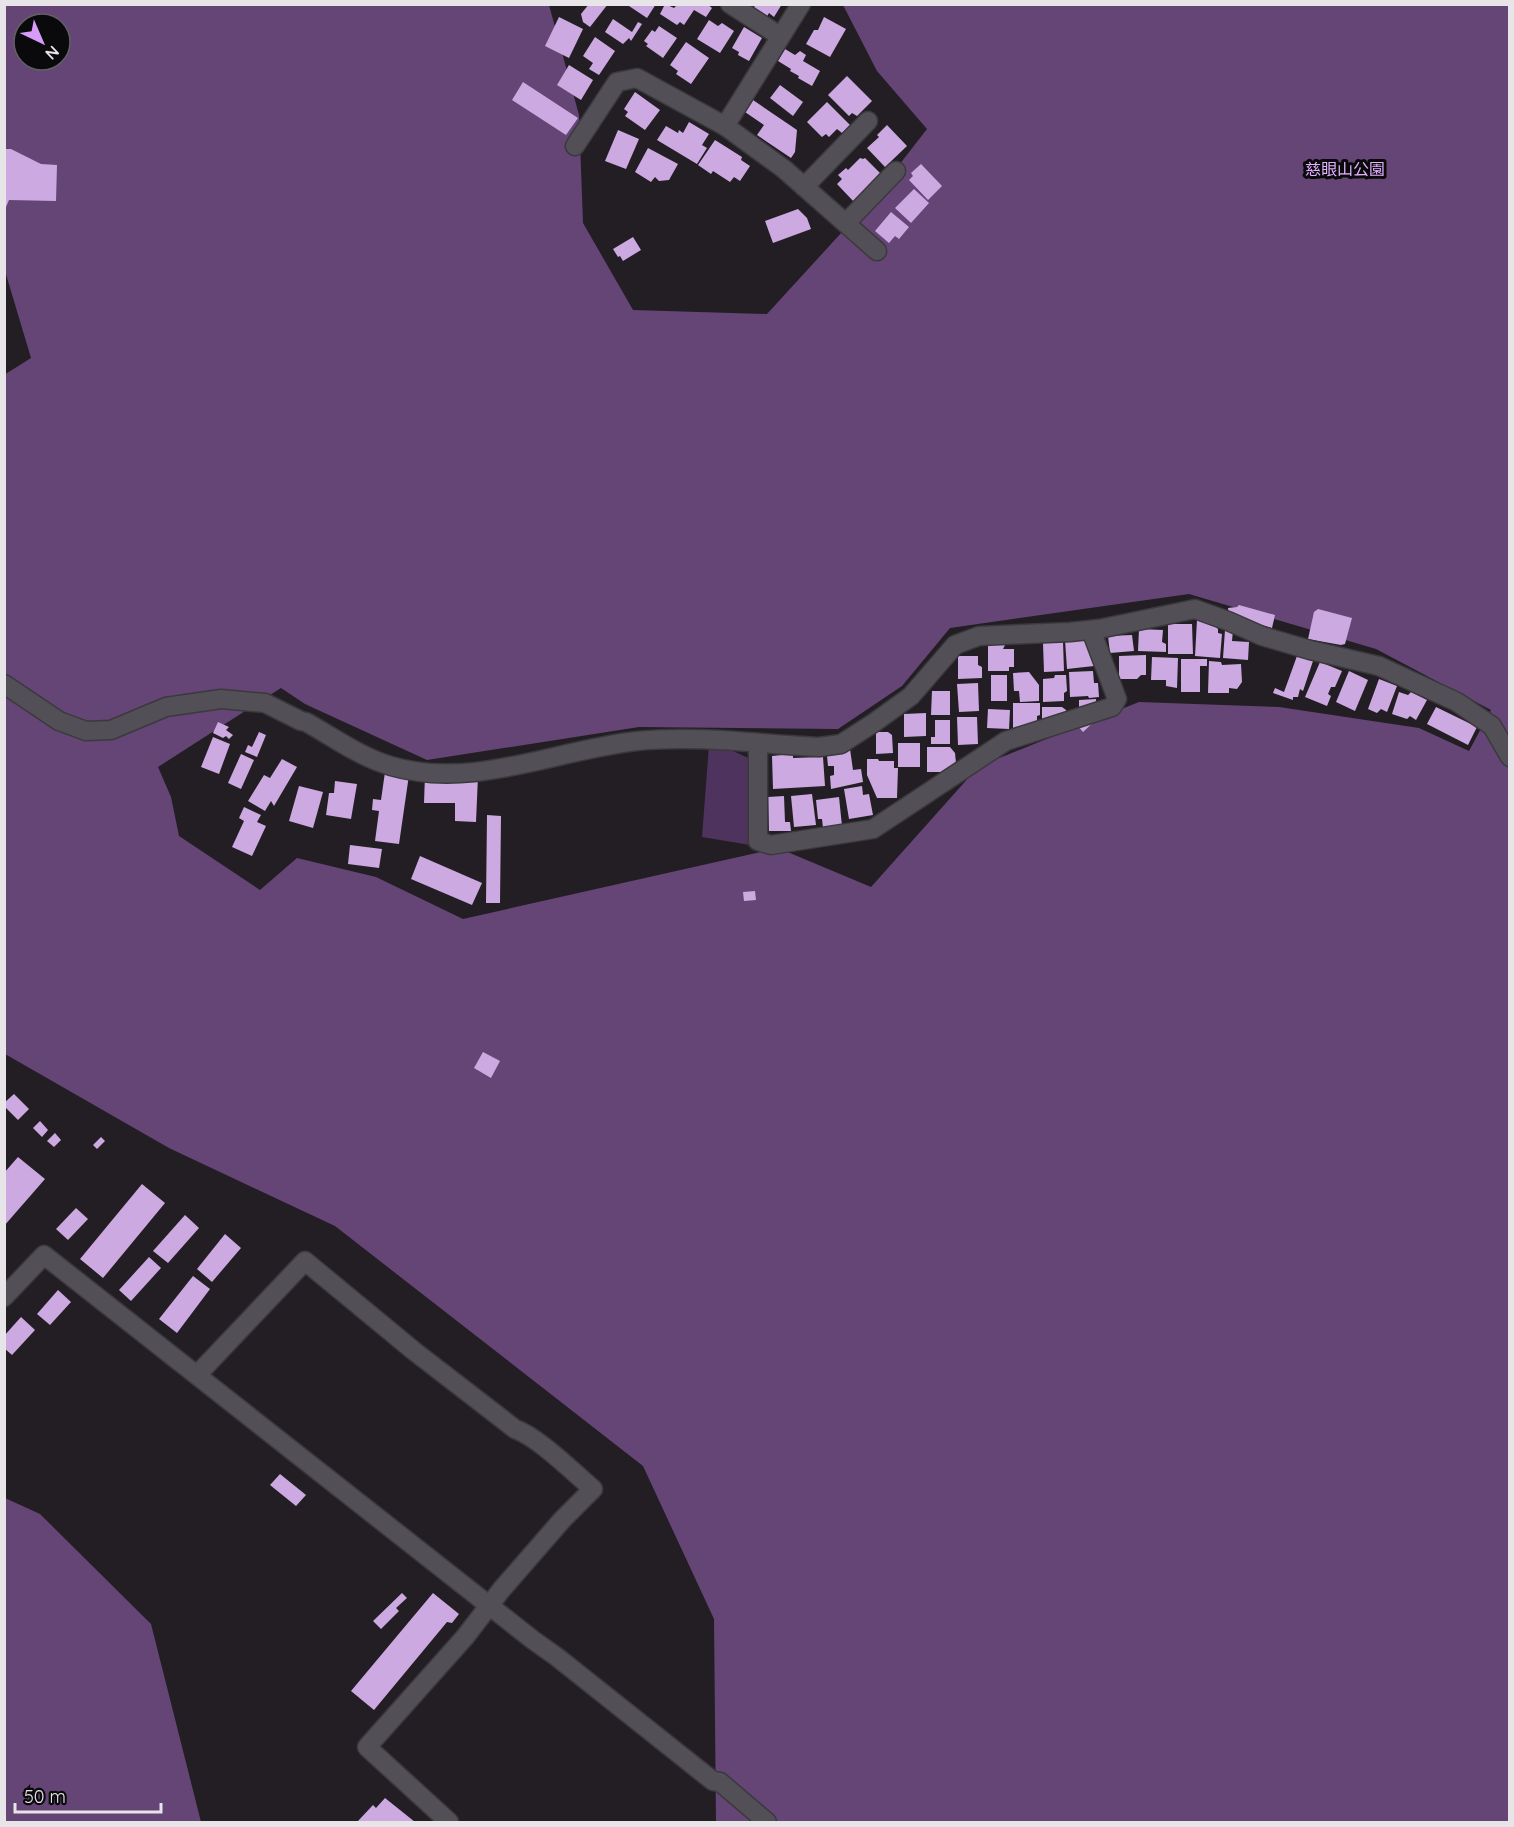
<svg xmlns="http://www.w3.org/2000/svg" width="1514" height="1827" viewBox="0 0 1514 1827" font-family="Quicksand,'Noto Sans JP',sans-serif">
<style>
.green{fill:#4e335e}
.forest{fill:#654576;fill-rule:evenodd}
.building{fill:#cda9e2}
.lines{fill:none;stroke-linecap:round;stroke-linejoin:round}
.minor-casing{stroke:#3b393d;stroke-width:21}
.minor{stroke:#534f56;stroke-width:18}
.labels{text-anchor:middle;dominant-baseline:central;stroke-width:6;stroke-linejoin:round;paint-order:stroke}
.park-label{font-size:16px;fill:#e2b1fe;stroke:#0a090b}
</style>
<rect width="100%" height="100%" fill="#221e24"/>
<path class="green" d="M 709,745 L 733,751 L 759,763 L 756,846 L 702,837 Z"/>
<g class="forest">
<path d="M 5,5 L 549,5 L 579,115 L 583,223 L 633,310 L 767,314 L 875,196 L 927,129 L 877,71 L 843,5 L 1509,5 L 1509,1822 L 716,1822 L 714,1619 L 643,1466 L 335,1226 L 169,1148 L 5,1054 L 4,375 L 31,358 L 5,271 ZM 24,24 L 60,24 L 60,60 L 24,60 ZM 1189,594 L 1376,649 L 1491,710 L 1469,751 L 1419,728 L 1279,707 L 1139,702 L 979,766 L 871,887 L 778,848 L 463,919 L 376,877 L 297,858 L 260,890 L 179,836 L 171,797 L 158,767 L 281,688 L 305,704 L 427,760 L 639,727 L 838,729 L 902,686 L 950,628 Z"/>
<path d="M 5,1498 L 40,1514 L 151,1624 L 201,1822 L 5,1822 Z"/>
</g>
<g class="building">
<path d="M 589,4 L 608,4 L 590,27 L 583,22 L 581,14 Z"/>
<path d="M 626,4 L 656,4 L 647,18 Z"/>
<path d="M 665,4 L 674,8 L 678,4 L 707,4 L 712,8 L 706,17 L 694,10 L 684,25 L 680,22 L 677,25 L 660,14 Z"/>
<path d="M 752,4 L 782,4 L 774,17 L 769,13 L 766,18 L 752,9 L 755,7 Z"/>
<path d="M 559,17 L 583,29 L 569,58 L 545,46 Z"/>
<path d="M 824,17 L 846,29 L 830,57 L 806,44 L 814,30 L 818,30 Z"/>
<path d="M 613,19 L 632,32 L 638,22 L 642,24 L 631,41 L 629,38 L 623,44 L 605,32 Z"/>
<path d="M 709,20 L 718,26 L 722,23 L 734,31 L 720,53 L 697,39 Z"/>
<path d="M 659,26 L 677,38 L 663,58 L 646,46 L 648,44 L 644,41 L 652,30 L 655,32 Z"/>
<path d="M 744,27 L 762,38 L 749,61 L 738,55 L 739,52 L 732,48 Z"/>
<path d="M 595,37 L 615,51 L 599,75 L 589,69 L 593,63 L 583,56 Z"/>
<path d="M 686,42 L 709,58 L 691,84 L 676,74 L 678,71 L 670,65 Z"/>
<path d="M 785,49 L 795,55 L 800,51 L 806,55 L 803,61 L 820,71 L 812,86 L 798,78 L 799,76 L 790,71 L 791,69 L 778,61 Z"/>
<path d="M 569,65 L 593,80 L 581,100 L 557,85 Z"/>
<path d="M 847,76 L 872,101 L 857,116 L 852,113 L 849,116 L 828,95 Z"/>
<path d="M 523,82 L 578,118 L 566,135 L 512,100 Z"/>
<path d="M 780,85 L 803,102 L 793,116 L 770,98 Z"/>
<path d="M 635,92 L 660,110 L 645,130 L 625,116 L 628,112 L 624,109 Z"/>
<path d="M 753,100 L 797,130 L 795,152 L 791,158 L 757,135 L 764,125 L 745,112 Z"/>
<path d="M 827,102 L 850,125 L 842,133 L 837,129 L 829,137 L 826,134 L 822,137 L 807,122 Z"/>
<path d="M 689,122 L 709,134 L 702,145 L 707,148 L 697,164 L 657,140 L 666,126 L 678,133 L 679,130 L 683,133 Z"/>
<path d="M 887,125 L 907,146 L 885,167 L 867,148 L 879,137 L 877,135 Z"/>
<path d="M 618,130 L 639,139 L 626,169 L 605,161 Z"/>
<path d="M 715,140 L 742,157 L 741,160 L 750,166 L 740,181 L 734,177 L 730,182 L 713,171 L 711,174 L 698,165 Z"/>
<path d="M 648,148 L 678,164 L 669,180 L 659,181 L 655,177 L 651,182 L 635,172 Z"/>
<path d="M 4,149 L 11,149 L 41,164 L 57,165 L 56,201 L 9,200 L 6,207 L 4,207 Z"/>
<path d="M 860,158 L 863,159 L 865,158 L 881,174 L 855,203 L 837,184 L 842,179 L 838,175 L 846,168 L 848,170 Z"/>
<path d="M 921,164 L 942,186 L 928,200 L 909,180 L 913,176 L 911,173 Z"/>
<path d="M 914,189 L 929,203 L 911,223 L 895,208 Z"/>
<path d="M 798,209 L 807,218 L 811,229 L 773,243 L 765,221 Z"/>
<path d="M 891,212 L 909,227 L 899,239 L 895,236 L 889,243 L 875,231 Z"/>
<path d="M 633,237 L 641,250 L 623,261 L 620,256 L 618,257 L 613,249 Z"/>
<path d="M 1239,605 L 1275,615 L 1272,628 L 1229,615 L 1228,608 L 1237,607 Z"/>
<path d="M 1318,609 L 1352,618 L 1345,644 L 1341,645 L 1308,639 L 1314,612 Z"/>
<path d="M 1197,620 L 1210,621 L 1218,629 L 1218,633 L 1222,634 L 1220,658 L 1195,656 Z"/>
<path d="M 1168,624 L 1192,624 L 1193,654 L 1168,654 Z"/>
<path d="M 1139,629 L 1163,630 L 1162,642 L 1166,644 L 1166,652 L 1138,651 Z"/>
<path d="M 1225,630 L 1233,630 L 1232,641 L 1249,642 L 1248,660 L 1223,658 Z"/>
<path d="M 1132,635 L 1134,651 L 1110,653 L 1108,636 Z"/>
<path d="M 1088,638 L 1090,654 L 1093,653 L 1094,666 L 1067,669 L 1065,640 Z"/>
<path d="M 1063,642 L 1064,671 L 1044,672 L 1043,643 Z"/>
<path d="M 988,645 L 1005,645 L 1003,649 L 1014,649 L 1014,667 L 1009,667 L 1009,671 L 988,671 Z"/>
<path d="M 1146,655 L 1146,675 L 1141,675 L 1137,679 L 1119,679 L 1119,656 Z"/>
<path d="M 958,656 L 978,656 L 978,665 L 982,667 L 982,678 L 958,679 Z"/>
<path d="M 1297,656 L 1313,661 L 1303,691 L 1300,689 L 1298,697 L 1293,697 L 1293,700 L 1273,693 L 1275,688 L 1284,692 Z"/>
<path d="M 1152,657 L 1178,658 L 1177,688 L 1166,686 L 1166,680 L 1151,680 Z"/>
<path d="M 1181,659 L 1207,659 L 1207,666 L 1200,666 L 1200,692 L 1181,692 Z"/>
<path d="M 1209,661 L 1221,662 L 1222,665 L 1241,664 L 1242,682 L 1237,689 L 1229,688 L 1229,693 L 1208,693 Z"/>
<path d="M 1320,662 L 1342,671 L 1335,687 L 1331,687 L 1328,694 L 1331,696 L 1327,706 L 1305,697 Z"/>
<path d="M 1093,671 L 1094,683 L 1098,683 L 1099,697 L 1089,698 L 1088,696 L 1070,697 L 1069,672 Z"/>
<path d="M 1349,671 L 1368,680 L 1355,711 L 1336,702 Z"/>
<path d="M 1029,672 L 1039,685 L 1039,701 L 1020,702 L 1019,691 L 1014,691 L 1013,673 Z"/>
<rect x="991" y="675" width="16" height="26"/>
<path d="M 1055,675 L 1066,675 L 1067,691 L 1064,693 L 1064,701 L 1043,702 L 1043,679 L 1054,678 Z"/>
<path d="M 1379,679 L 1397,686 L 1387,712 L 1381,709 L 1377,713 L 1368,709 Z"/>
<path d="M 978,683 L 979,711 L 959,712 L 957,684 Z"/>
<path d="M 932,691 L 950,691 L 950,715 L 931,715 Z"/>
<path d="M 1399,692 L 1408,695 L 1411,692 L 1427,700 L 1416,720 L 1410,716 L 1407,719 L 1392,714 Z"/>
<path d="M 1096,699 L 1097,719 L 1083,732 L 1071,718 L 1079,710 L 1079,700 Z"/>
<path d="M 1013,703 L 1040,703 L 1040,715 L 1037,716 L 1037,728 L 1013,728 Z"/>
<path d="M 1042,707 L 1062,707 L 1066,710 L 1067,714 L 1042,729 Z"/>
<path d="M 1436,707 L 1477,727 L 1468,745 L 1427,724 Z"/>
<path d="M 988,709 L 1010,710 L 1009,729 L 987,728 Z"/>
<path d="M 926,713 L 926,736 L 904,737 L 904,714 Z"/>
<path d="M 957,717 L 977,717 L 978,744 L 958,745 Z"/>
<path d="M 935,720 L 950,720 L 950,744 L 931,744 L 931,737 L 935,737 Z"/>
<path d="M 218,722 L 229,727 L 226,730 L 233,735 L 229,739 L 226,736 L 223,738 L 213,733 Z"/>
<path d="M 259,732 L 266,735 L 257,757 L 245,752 L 248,745 L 252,747 Z"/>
<path d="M 876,732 L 888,732 L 892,735 L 893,753 L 876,754 Z"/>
<path d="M 213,737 L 230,744 L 219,774 L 201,767 Z"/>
<rect x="898" y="743" width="22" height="24"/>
<path d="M 927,747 L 950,747 L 955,753 L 956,763 L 947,772 L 927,772 Z"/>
<path d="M 850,749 L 853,770 L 861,769 L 863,782 L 831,789 L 830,776 L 834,775 L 834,766 L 828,766 L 827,756 Z"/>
<path d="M 241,754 L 254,760 L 241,789 L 228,783 Z"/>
<path d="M 793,754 L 793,758 L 823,757 L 825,786 L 773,789 L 772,756 Z"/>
<path d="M 282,759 L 297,767 L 274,806 L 271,801 L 265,811 L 248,801 L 264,775 L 270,778 Z"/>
<path d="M 867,759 L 878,759 L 879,761 L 894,761 L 894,768 L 898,768 L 897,798 L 877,798 L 867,775 Z"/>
<path d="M 385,772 L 409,775 L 399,844 L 375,841 L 379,811 L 372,810 L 373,799 L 381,800 Z"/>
<path d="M 425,775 L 478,776 L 476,822 L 455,821 L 455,803 L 424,803 Z"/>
<path d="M 335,781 L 357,784 L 351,819 L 326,815 L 329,793 L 334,793 Z"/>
<path d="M 299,786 L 323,792 L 313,828 L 289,821 Z"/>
<path d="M 862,786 L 863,795 L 869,794 L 873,815 L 849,819 L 844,789 Z"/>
<path d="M 812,794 L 816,825 L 794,827 L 791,796 Z"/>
<path d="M 784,796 L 785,822 L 790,822 L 791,831 L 769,831 L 768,797 Z"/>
<path d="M 839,797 L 842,826 L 823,828 L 822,819 L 818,819 L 816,800 Z"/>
<path d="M 244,807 L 261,815 L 257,822 L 266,826 L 252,856 L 232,847 L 244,821 L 239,818 Z"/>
<path d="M 487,815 L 501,816 L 500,903 L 486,903 Z"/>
<path d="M 350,845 L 382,849 L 379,868 L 348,864 Z"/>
<path d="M 420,856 L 482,883 L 472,905 L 411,879 Z"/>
<path d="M 755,891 L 756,900 L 744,901 L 743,892 Z"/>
<path d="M 483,1052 L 500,1061 L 491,1078 L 474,1068 Z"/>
<path d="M 14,1094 L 29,1109 L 18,1120 L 4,1106 L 4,1103 Z"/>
<path d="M 40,1121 L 48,1130 L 42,1137 L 33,1128 Z"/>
<path d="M 55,1133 L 61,1140 L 54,1147 L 47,1141 Z"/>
<path d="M 101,1137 L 105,1141 L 97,1149 L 93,1145 Z"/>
<path d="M 18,1157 L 45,1179 L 4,1226 L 4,1173 Z"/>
<path d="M 142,1184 L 165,1203 L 103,1278 L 80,1259 Z"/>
<path d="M 76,1208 L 88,1219 L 68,1240 L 56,1229 Z"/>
<path d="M 185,1215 L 199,1228 L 168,1263 L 153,1251 Z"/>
<path d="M 225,1234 L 241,1248 L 212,1282 L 197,1269 Z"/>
<path d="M 149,1257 L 161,1268 L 131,1301 L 119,1290 Z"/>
<path d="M 193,1276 L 210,1289 L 177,1333 L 159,1319 Z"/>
<path d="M 58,1290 L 71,1302 L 50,1325 L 37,1314 Z"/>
<path d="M 21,1317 L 35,1330 L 12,1355 L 4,1348 L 4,1336 Z"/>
<path d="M 280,1474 L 306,1495 L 296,1506 L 270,1485 Z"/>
<path d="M 402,1593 L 407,1598 L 396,1608 L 399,1611 L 381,1629 L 373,1621 Z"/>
<path d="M 433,1593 L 459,1614 L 452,1623 L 447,1622 L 374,1710 L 351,1691 Z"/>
<path d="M 385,1798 L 415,1822 L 358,1821 L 373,1805 L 376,1808 Z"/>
</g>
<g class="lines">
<defs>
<g id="minor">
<path d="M 730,4 L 780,36"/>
<path d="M 725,126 L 801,4"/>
<path d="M 575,146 L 617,82 L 637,78 L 725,126 L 784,169 L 877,251"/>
<path d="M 804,187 L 868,121"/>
<path d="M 846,223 L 896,171"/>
<path d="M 4,684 L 59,721 L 86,731 L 111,730 L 166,707 L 221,699 L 265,703 L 301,721 L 306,722 C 333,737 360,757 391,766 C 473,790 555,750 637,741 C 697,735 759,744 819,747 L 841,744 L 875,722 L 911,696 L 955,645 L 979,636 L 1070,632 L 1099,629 L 1195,609 L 1228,621 L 1262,636 L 1310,650 L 1379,666 L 1457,702 L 1492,726 L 1510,757"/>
<path d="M 758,743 L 758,841 L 771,845 L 873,829 L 1006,741 L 1112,707 L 1117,699 L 1091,630"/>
<path d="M 4,1297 L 44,1255 L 533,1640 L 557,1657 L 713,1781 L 720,1782 L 767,1822"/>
<path d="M 197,1375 L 305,1261 L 414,1351 L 515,1429 C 538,1437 573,1472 593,1489 L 562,1520 L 502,1589 L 465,1637 L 367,1747 L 449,1822"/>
</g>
</defs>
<use href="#minor" class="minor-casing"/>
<use href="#minor" class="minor"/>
</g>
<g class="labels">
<g class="park-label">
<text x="1345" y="169">慈眼山公園</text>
</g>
</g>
<rect width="1514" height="1827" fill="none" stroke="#e7e5e8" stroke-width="12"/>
<g transform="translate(42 42) rotate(136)"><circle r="28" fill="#0a090b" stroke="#626163" stroke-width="1.5"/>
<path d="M0-4.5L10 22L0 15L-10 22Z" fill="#d79bf9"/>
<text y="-9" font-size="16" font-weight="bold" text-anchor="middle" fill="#e7e5e8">N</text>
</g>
<path d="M15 1803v9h146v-9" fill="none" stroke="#e7e5e8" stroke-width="3"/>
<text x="24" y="1803" font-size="18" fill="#e7e5e8" stroke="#0a090b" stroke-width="4.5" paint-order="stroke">50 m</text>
</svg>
